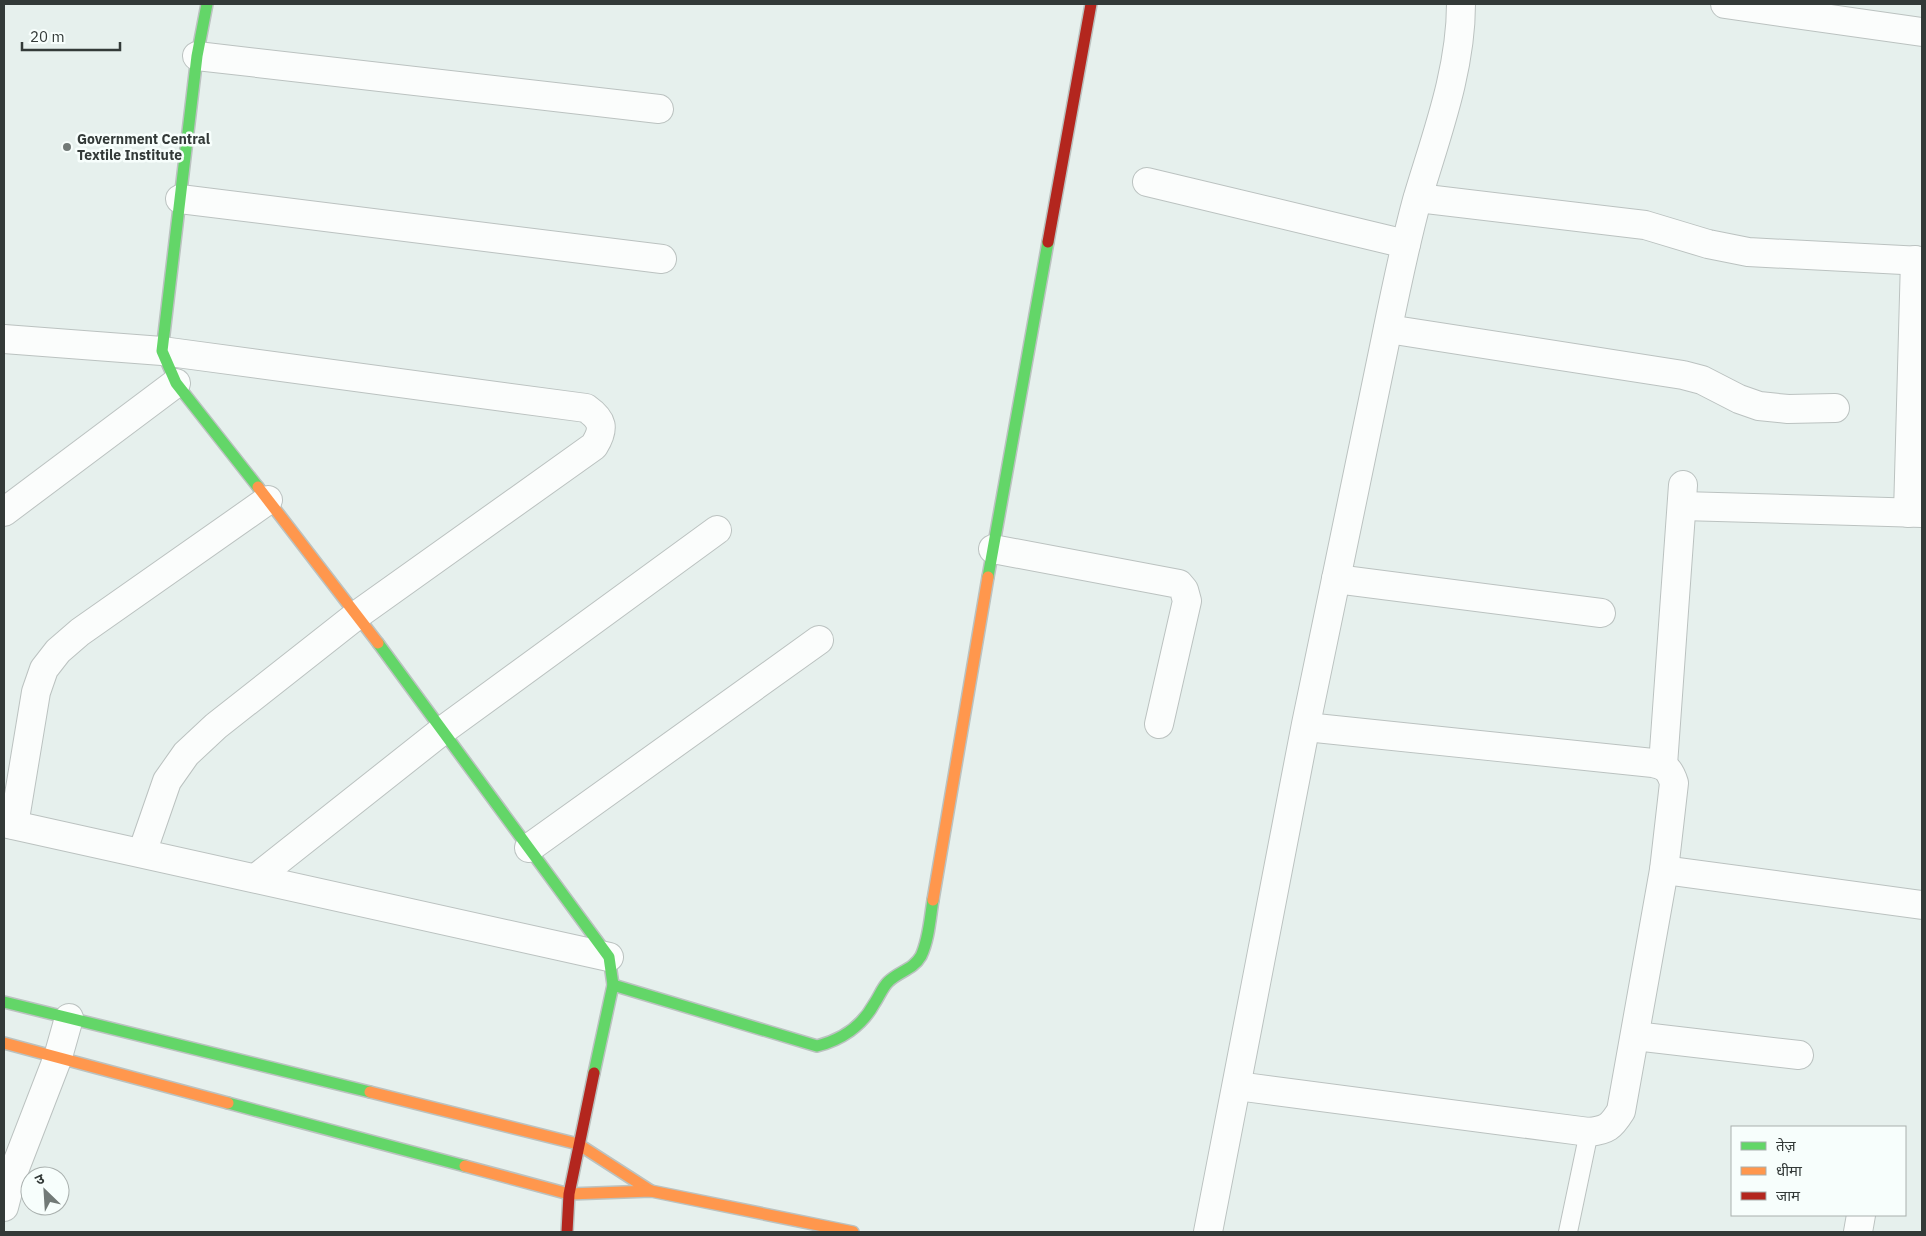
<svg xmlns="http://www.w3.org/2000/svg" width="1926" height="1236" viewBox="0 0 1926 1236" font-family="'IBM Plex Sans','Noto Sans Devanagari',sans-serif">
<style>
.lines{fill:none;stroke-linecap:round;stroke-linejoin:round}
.lane-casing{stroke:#bbc2c0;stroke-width:20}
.street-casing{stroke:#bbc2c0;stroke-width:30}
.fast-casing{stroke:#bbc2c0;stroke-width:14}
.slow-casing{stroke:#bbc2c0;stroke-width:14}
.jam-casing{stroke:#bbc2c0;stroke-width:14}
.lane{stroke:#fbfdfc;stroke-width:18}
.street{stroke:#fbfdfc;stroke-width:28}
.fast{stroke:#63d668;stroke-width:11}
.slow{stroke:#ff974d;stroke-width:11}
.jam{stroke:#b3261e;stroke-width:11}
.poi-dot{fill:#727a77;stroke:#f7fefc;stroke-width:2}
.labels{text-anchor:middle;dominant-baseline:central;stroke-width:5;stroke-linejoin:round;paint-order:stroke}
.poi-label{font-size:14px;font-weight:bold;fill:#333a38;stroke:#f7fefc;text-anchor:start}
</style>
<rect width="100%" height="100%" fill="#e6f0ed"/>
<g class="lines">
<defs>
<path id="lane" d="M 1568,1232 L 1589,1132"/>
<g id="street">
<path d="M 1725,4 L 1922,32"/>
<path d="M 197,56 L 659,109"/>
<path d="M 1147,182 L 1406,244"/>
<path d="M 1418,198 L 1645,225 L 1708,244 L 1748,252 L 1922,261"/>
<path d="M 180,199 L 662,259"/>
<path d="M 1388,329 L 1683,375 L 1702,380 L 1739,399 L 1759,406 L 1788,409 L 1835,408"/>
<path d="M 4,339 L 162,351 L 586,408 C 603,420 605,428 594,446 L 357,615 L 216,726 L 186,754 L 167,781 L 142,853"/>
<path d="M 1682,506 L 1922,513"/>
<path d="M 4,512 L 176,383"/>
<path d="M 1908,513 L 1915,260"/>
<path d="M 993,549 L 1179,584 L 1184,590 L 1187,601 L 1159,724"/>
<path d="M 1336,579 L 1601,613"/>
<path d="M 1663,765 L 1683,485"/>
<path d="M 4,823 L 609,957"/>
<path d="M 14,825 L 36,692 L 44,669 L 58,651 L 80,632 L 268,500"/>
<path d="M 529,848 L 819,640"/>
<path d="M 1664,870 L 1922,905"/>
<path d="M 256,878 L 443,730 L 717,530"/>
<path d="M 1635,1036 L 1799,1055"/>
<path d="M 1237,1086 L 1589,1132 C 1607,1130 1611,1127 1621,1111 L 1664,870 L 1674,783 C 1670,770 1666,766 1653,763 L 1306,727"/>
<path d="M 4,1207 L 12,1176 L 58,1057 L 69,1018"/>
<path d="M 1208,1232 C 1242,1063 1272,893 1306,724 C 1332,599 1358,473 1384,347 C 1394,298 1404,248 1417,200 C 1436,136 1461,71 1461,4"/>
<path d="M 1858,1232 L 1861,1215"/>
</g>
<g id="fast">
<path d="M 207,4 L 197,56 L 162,351 L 176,383 L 258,487"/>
<path d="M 988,577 L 1048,242"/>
<path d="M 378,643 L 609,957 L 613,985 L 594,1073"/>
<path d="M 613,985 L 817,1046 C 841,1040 862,1026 874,1004 C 879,997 882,988 888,982 C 899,971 913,970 921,956 C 929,939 930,918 933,900"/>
<path d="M 4,1002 L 370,1092"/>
<path d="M 228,1103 L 465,1166"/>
</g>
<g id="slow">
<path d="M 258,487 L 378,643"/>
<path d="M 933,900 L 988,577"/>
<path d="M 4,1043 L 228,1103"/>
<path d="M 370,1092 L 578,1144 L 651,1191"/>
<path d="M 465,1166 L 569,1194 L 651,1191 L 853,1232"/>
</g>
<g id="jam">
<path d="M 1048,242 L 1091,4"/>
<path d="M 567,1232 L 569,1194 L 594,1073"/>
</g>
</defs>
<use href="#lane" class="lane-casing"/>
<use href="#street" class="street-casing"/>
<use href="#fast" class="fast-casing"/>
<use href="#slow" class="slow-casing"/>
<use href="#jam" class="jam-casing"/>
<use href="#lane" class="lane"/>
<use href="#street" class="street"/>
<use href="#fast" class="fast"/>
<use href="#slow" class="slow"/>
<use href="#jam" class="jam"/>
</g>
<circle class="poi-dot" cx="67" cy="147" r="5"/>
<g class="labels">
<g class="poi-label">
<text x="77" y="139">Government Central<tspan x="77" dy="16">Textile Institute</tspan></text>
</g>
</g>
<rect width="1926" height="1236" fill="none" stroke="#333a38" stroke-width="10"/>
<rect x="1731" y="1126" width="175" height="90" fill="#f7fefc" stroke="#a9b0ae"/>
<rect x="1741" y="1142" width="25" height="8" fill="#63d668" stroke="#a9b0ae"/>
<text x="1776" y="1151" font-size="15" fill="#333a38">तेज़</text>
<rect x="1741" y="1167" width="25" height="8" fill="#ff974d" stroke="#a9b0ae"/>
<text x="1776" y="1176" font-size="15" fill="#333a38">धीमा</text>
<rect x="1741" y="1192" width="25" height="8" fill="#b3261e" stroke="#a9b0ae"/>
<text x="1776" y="1201" font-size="15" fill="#333a38">जाम</text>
<g transform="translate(45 1191) rotate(335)"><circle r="24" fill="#f7fefc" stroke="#a9b0ae"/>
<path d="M0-4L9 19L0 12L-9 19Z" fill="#727a77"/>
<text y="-8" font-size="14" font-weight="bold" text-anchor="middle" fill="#333a38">उ</text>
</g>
<path d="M22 42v8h98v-8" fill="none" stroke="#333a38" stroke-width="2.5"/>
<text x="30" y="42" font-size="15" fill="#333a38" stroke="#f7fefc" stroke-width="4" paint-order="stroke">20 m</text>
</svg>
